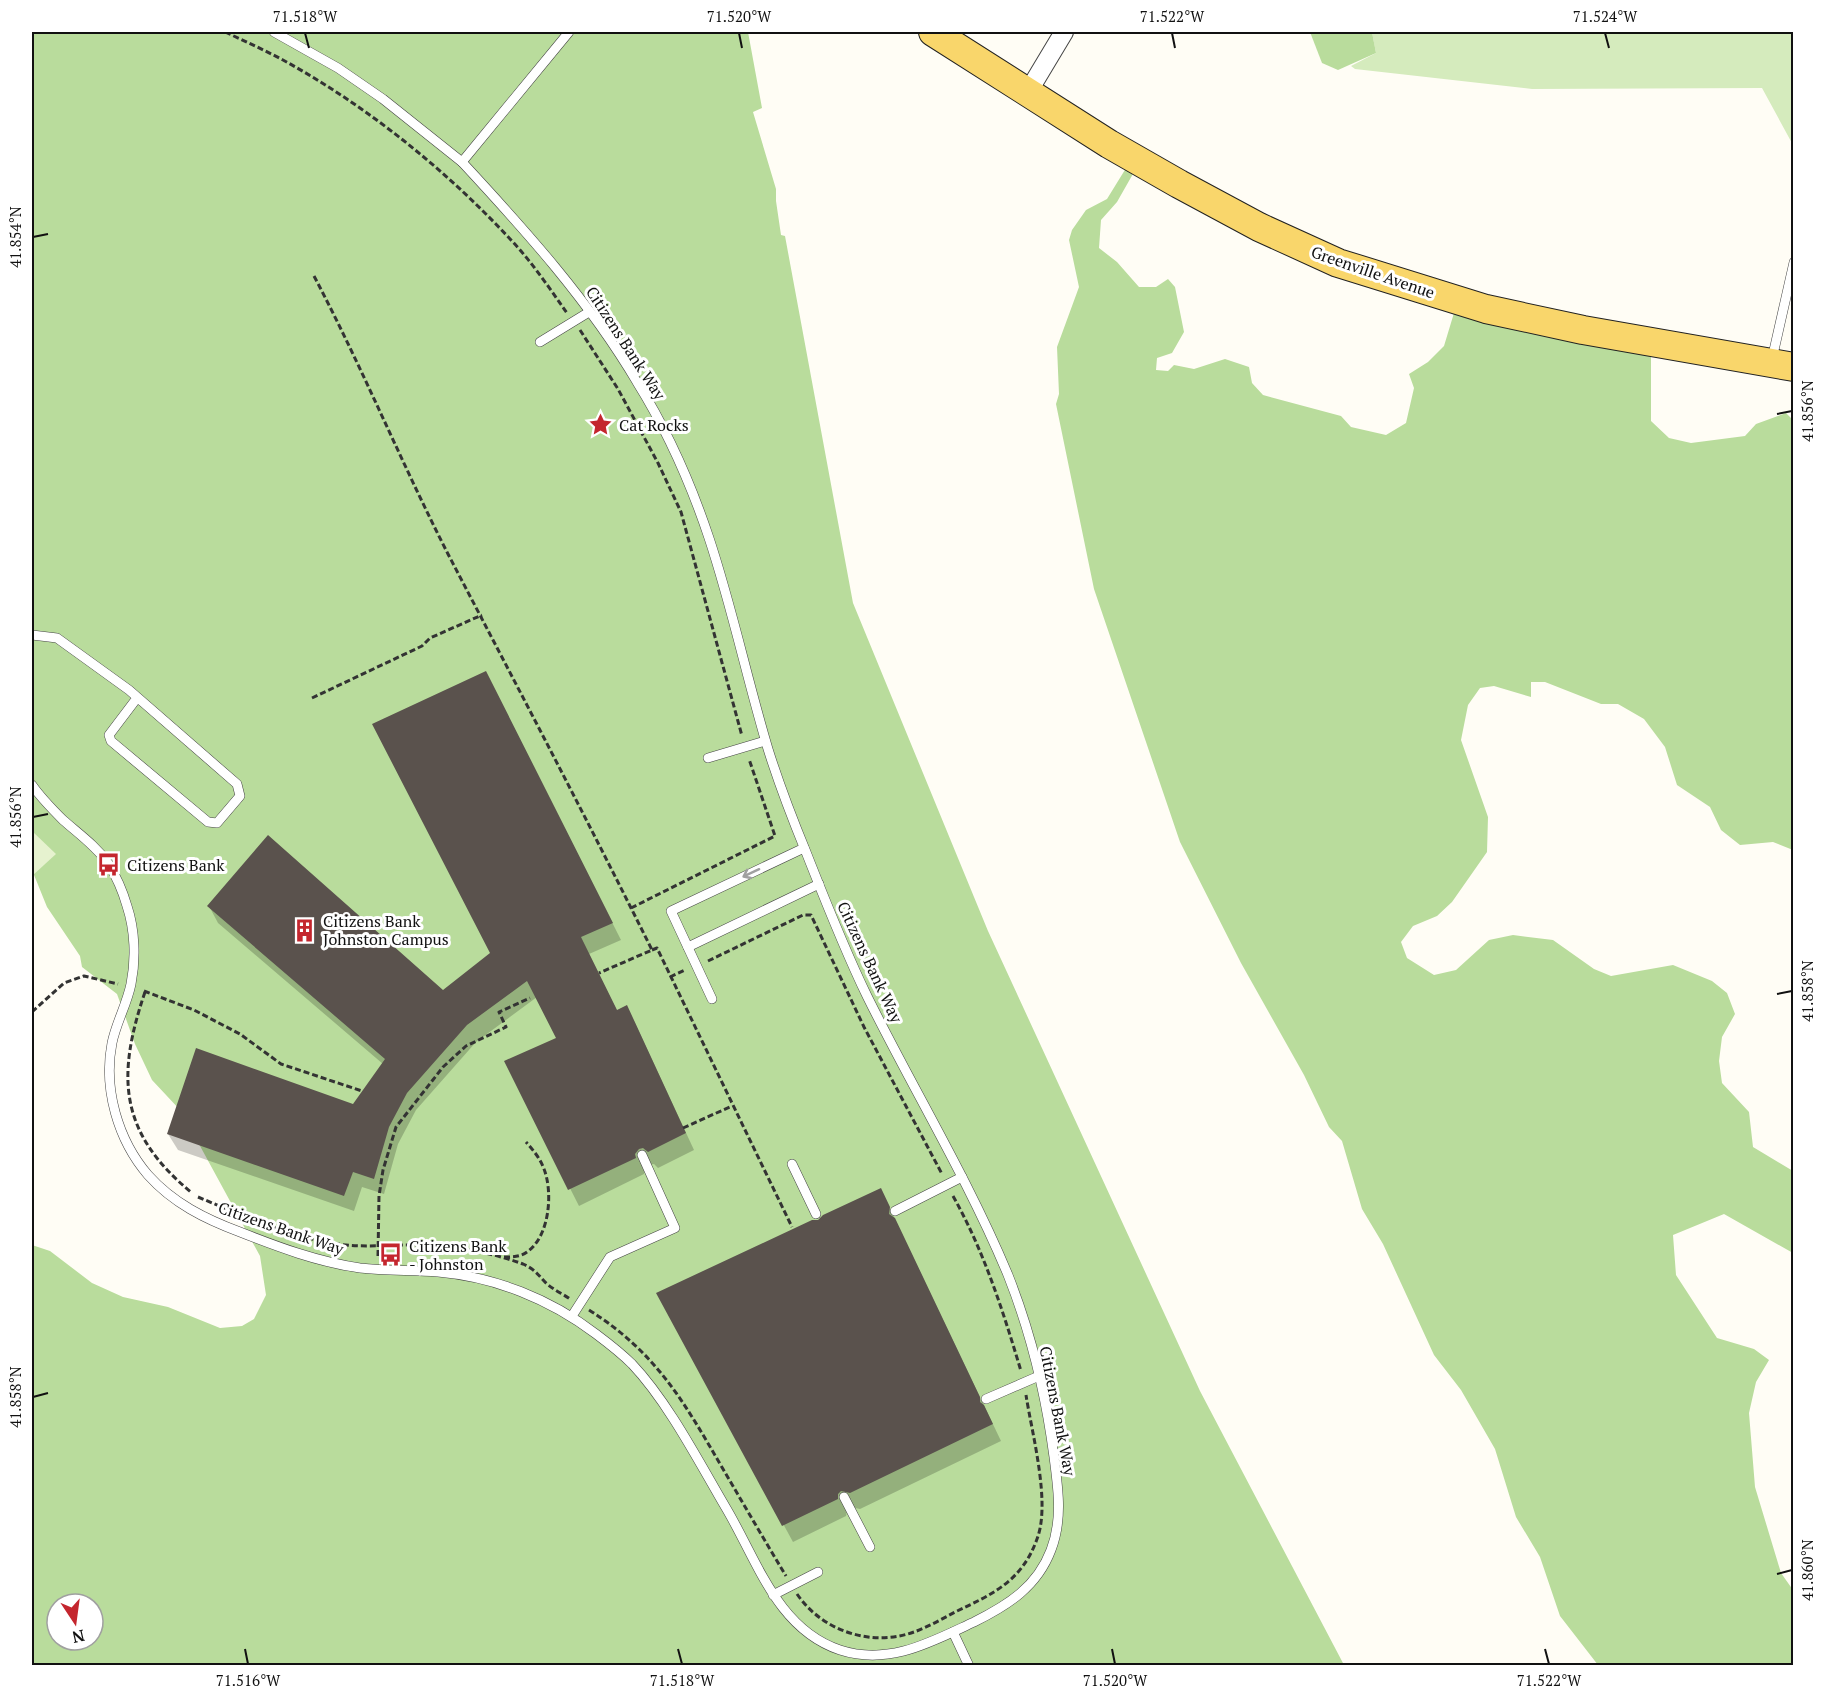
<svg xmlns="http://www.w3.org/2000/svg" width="1825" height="1697" viewBox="0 0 1825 1697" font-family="'PT Serif',serif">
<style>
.green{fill:#d5ebbd}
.forest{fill:#b9dc9c;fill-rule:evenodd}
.pitch{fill:#e6f2cf}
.shadow{fill:#0003}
.building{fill:#5a524d}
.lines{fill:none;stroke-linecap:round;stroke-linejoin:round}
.lane-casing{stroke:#444;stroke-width:10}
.street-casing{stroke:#444;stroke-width:20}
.primary-casing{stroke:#222;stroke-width:30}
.path{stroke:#333;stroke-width:3;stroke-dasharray:6 3;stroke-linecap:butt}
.lane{stroke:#fff;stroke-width:9}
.street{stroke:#fff;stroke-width:18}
.primary{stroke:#f9d66b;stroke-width:28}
.oneway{stroke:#a0a0a0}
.ticks{fill:none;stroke:#111;stroke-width:2}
.labels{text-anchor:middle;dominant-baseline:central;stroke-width:6;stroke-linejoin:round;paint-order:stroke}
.street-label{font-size:16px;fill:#111;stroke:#fff}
.poi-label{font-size:16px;fill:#111;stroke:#fff;text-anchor:start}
.neatline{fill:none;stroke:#111;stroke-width:2}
.ticks-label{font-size:15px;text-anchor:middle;fill:#111}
</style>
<rect width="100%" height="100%" fill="#fffdf5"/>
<path class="green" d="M 1372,32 L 1793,32 L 1793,145 L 1762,88 L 1532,89 L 1355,69 L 1351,66 L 1376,53 Z"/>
<g class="forest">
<path d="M 32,32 L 748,32 L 762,108 L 753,112 L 776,189 L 776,201 L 781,235 L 785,236 L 853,603 L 988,931 L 1200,1391 L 1344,1665 L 32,1666 L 32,1245 L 50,1251 L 92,1283 L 123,1297 L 168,1307 L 220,1328 L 242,1326 L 254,1319 L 266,1295 L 260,1256 L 181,1111 L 152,1080 L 135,1044 L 117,994 L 82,967 L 80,956 L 47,907 L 32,870 ZM 57,1604 L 93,1604 L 93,1640 L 57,1640 Z"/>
<path d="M 1310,32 L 1372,32 L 1376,53 L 1338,70 L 1322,63 Z"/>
<path d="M 1131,160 L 1138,165 L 1117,202 L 1101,220 L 1099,248 L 1117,262 L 1139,287 L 1156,287 L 1168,279 L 1175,287 L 1184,332 L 1172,353 L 1157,358 L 1156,370 L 1168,371 L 1174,365 L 1194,369 L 1225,359 L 1249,367 L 1252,383 L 1263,395 L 1341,416 L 1351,427 L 1386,435 L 1406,423 L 1414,388 L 1409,374 L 1428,362 L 1444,346 L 1457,303 L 1651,344 L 1651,421 L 1669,438 L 1691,443 L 1745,436 L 1756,424 L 1786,413 L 1793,420 L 1793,850 L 1773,842 L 1740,845 L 1721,830 L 1710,807 L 1677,785 L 1665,747 L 1644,719 L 1618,704 L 1601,704 L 1545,682 L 1531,682 L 1531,697 L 1494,686 L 1480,688 L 1468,705 L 1461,740 L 1488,817 L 1487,852 L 1452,902 L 1437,916 L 1413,926 L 1401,942 L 1407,958 L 1434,975 L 1456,970 L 1489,940 L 1513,935 L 1553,940 L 1594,969 L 1611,976 L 1673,965 L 1712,981 L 1727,993 L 1735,1014 L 1722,1037 L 1719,1061 L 1722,1083 L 1749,1112 L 1753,1147 L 1793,1171 L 1793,1253 L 1724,1214 L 1673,1235 L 1676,1275 L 1717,1338 L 1754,1349 L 1769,1360 L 1756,1382 L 1749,1413 L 1755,1487 L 1781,1573 L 1793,1590 L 1793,1665 L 1598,1665 L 1560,1616 L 1540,1557 L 1516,1517 L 1495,1449 L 1461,1390 L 1434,1355 L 1383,1244 L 1362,1209 L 1342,1141 L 1329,1127 L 1304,1075 L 1241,963 L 1180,842 L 1094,589 L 1056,404 L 1059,394 L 1057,347 L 1079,287 L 1069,240 L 1072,230 L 1086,210 L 1107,199 Z"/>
</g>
<path class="pitch" d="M 32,831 L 56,854 L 32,876 Z"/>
<g class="shadow">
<path d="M 486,673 L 621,940 L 589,954 L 617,1011 L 626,1007 L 635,1023 L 694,1150 L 658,1168 L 654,1164 L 648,1165 L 644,1171 L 644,1174 L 579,1206 L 506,1062 L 558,1038 L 537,997 L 476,1042 L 416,1110 L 398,1144 L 384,1194 L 362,1187 L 354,1211 L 178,1150 L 168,1134 L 354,1106 L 383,1064 L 218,923 L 209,906 L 443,992 L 492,953 Z"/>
<path d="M 889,1207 L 1001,1441 L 860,1509 L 851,1507 L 847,1511 L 846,1516 L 793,1542 L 658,1294 Z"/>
</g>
<g class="building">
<path d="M 486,671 L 613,923 L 581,937 L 617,1010 L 627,1005 L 686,1133 L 648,1152 L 643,1148 L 639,1149 L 635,1154 L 636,1158 L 568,1190 L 504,1061 L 556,1038 L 527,981 L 467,1025 L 407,1093 L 389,1127 L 374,1179 L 353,1172 L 344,1196 L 167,1134 L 196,1048 L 353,1104 L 385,1059 L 207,906 L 268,835 L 443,990 L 490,953 L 372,724 Z"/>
<path d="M 881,1188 L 890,1207 L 889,1214 L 895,1218 L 980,1397 L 980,1402 L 984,1405 L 993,1424 L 850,1493 L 841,1491 L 838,1494 L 838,1499 L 782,1526 L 656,1293 L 812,1220 L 818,1220 L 823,1215 Z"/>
</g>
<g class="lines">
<defs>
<g id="lane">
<path d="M 274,32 L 338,68 L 383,99 L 462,162 L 569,32"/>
<path d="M 540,342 L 589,312"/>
<path d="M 1772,359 L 1794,262"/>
<path d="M 32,635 L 57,638 L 129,690 L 237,784 L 240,796 L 217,823 L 208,822 L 111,741 L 109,735 L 137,698"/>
<path d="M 708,758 L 765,741"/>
<path d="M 32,785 C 41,798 52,809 63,820 C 79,834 96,846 108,863 C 116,876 123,892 127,906 C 135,930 136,959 131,984 C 127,1004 116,1023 112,1043 C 103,1089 118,1140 148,1175 C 173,1203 205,1219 240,1232 C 278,1247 318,1262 360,1268 C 386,1271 412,1270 438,1272 C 495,1277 550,1299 596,1334 C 608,1343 621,1353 632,1364 C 668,1402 699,1462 726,1508 C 757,1560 777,1629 840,1650 C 889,1666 931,1642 974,1622 C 1008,1605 1037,1587 1051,1550 C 1063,1519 1058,1488 1054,1457 C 1046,1396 1031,1333 1008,1275 C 968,1179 913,1089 867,996 C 844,949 825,900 806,852 C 792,818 779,784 768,749 C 747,679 732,607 709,538 C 691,484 667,430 637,382 C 589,301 526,231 462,162"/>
<path d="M 688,947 L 819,884"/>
<path d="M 712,999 L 671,911 L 804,848"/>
<path d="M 792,1164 L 816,1214"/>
<path d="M 895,1211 L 962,1177"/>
<path d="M 572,1316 L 610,1257 L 675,1228 L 642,1155"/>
<path d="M 986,1399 L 1039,1376"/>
<path d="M 844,1497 L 870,1547"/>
<path d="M 773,1595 L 818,1572"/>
<path d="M 953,1632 L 969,1666"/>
</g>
<path id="street" d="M 1028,92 L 1064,32"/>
<path id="primary" d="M 933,32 L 1109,144 L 1179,184 L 1259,227 L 1338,263 L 1486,309 L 1583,330 L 1794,367"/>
</defs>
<use href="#lane" class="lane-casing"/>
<use href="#street" class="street-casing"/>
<use href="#primary" class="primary-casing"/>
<g class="path">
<path d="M 225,32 C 245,41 264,50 283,60 C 367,106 446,170 511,240 C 532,262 550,289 567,313"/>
<path d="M 314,276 C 362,367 401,462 448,554 C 517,686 586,817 652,950 L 599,973"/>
<path d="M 580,330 L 618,389 L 658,463 L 681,512 L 742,736"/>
<path d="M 312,698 L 422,646 L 430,638 L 482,615"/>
<path d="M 631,908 L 775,836 L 749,759"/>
<path d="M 652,950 L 657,948 L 792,1227"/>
<path d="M 708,961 L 803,915 L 811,915 L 864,1027 L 942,1174"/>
<path d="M 670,977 L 685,970"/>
<path d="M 144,991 L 194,1010 L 240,1034 L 281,1064 L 362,1091"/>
<path d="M 145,992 C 116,1077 119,1133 192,1193"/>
<path d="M 32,1012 L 64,983 L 84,976 L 118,984"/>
<path d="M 683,1128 L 732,1106"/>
<path d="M 953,1196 C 984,1251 1003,1311 1021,1371"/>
<path d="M 198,1197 C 241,1215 285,1235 332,1243 C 358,1248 384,1245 410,1245 C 446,1245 488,1251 523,1264 C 536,1270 538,1275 547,1284 C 554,1290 563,1294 570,1299"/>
<path d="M 378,1256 L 379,1196 L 383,1170 L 396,1127 L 443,1067 L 466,1046 L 506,1027 L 499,1012 L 530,998"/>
<path d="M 504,1257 C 512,1257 520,1257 527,1252 C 550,1236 553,1192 544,1169 C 540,1158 533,1150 526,1142"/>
<path d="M 589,1310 C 657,1353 684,1402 723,1469 C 744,1505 765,1541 786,1576"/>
<path d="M 797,1594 C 823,1632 872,1647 914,1632 C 928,1627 942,1619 955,1612 C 993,1594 1022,1581 1037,1539 C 1051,1503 1032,1434 1026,1395"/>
</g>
<use href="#lane" class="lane"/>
<use href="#street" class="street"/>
<use href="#primary" class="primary"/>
</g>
<defs><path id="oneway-shaft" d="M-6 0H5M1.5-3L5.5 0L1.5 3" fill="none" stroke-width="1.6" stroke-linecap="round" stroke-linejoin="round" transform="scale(1.5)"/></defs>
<use class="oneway" href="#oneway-shaft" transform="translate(751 873) rotate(155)"/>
<path class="ticks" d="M 305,33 L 309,48M 739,33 L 742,48M 1172,33 L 1175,48M 1605,33 L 1609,48M 33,237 L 48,234M 1777,414 L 1792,411M 33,817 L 48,814M 1777,994 L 1792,991M 33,1397 L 48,1393M 1777,1574 L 1792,1570M 245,1649 L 248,1664M 678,1649 L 682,1664M 1112,1649 L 1115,1664M 1545,1649 L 1549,1664"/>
<defs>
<symbol id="sight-bare" viewBox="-9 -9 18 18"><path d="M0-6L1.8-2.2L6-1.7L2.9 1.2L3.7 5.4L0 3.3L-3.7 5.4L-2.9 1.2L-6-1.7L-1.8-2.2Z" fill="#c4262e" stroke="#fff" stroke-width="2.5" paint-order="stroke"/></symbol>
<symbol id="bus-bare" viewBox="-9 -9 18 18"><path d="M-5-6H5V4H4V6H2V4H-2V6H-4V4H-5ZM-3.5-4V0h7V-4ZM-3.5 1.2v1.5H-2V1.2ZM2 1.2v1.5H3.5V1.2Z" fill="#c4262e" stroke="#fff" stroke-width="2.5" paint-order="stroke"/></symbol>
<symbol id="building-bare" viewBox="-9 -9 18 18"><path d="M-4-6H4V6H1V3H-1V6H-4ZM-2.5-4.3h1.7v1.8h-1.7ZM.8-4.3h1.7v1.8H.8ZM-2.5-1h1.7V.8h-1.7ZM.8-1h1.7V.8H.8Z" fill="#c4262e" stroke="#fff" stroke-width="2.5" paint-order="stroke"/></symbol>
</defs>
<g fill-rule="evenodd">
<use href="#sight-bare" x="584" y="408" width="33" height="33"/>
<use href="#bus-bare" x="92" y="848" width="33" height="33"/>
<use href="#building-bare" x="288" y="914" width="33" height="33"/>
<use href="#bus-bare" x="374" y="1238" width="33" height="33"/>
</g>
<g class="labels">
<g class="street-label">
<text transform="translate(1373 272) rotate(19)">Greenville Avenue</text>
<text transform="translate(626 343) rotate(57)">Citizens Bank Way</text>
<text transform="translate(870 962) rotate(65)">Citizens Bank Way</text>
<text transform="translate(281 1228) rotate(19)">Citizens Bank Way</text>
<text transform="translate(1058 1411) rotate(79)">Citizens Bank Way</text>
</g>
<g class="poi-label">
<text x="619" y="425">Cat Rocks</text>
<text x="127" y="865">Citizens Bank</text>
<text x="323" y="921">Citizens Bank<tspan x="323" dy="18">Johnston Campus</tspan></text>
<text x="409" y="1246">Citizens Bank<tspan x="409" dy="18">- Johnston</tspan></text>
</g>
</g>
<rect width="1825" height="1697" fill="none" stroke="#ffffff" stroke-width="66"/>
<g transform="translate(75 1622) rotate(167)"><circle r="28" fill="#ffffff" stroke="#a0a0a0" stroke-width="1.5"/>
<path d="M0-4.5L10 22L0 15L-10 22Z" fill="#c4262e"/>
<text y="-9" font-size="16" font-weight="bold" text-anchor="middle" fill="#111111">N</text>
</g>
<rect x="33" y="33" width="1759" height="1631" class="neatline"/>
<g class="ticks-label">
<text x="305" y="22">71.518°W</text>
<text x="739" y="22">71.520°W</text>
<text x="1172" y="22">71.522°W</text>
<text x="1605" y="22">71.524°W</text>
<text transform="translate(16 237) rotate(-90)" y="5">41.854°N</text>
<text transform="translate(1808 411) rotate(-90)" y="5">41.856°N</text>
<text transform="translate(16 817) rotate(-90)" y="5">41.856°N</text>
<text transform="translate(1808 991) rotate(-90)" y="5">41.858°N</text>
<text transform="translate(16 1397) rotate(-90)" y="5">41.858°N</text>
<text transform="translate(1808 1570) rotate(-90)" y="5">41.860°N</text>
<text x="248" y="1686">71.516°W</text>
<text x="682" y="1686">71.518°W</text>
<text x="1115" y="1686">71.520°W</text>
<text x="1549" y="1686">71.522°W</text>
</g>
</svg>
